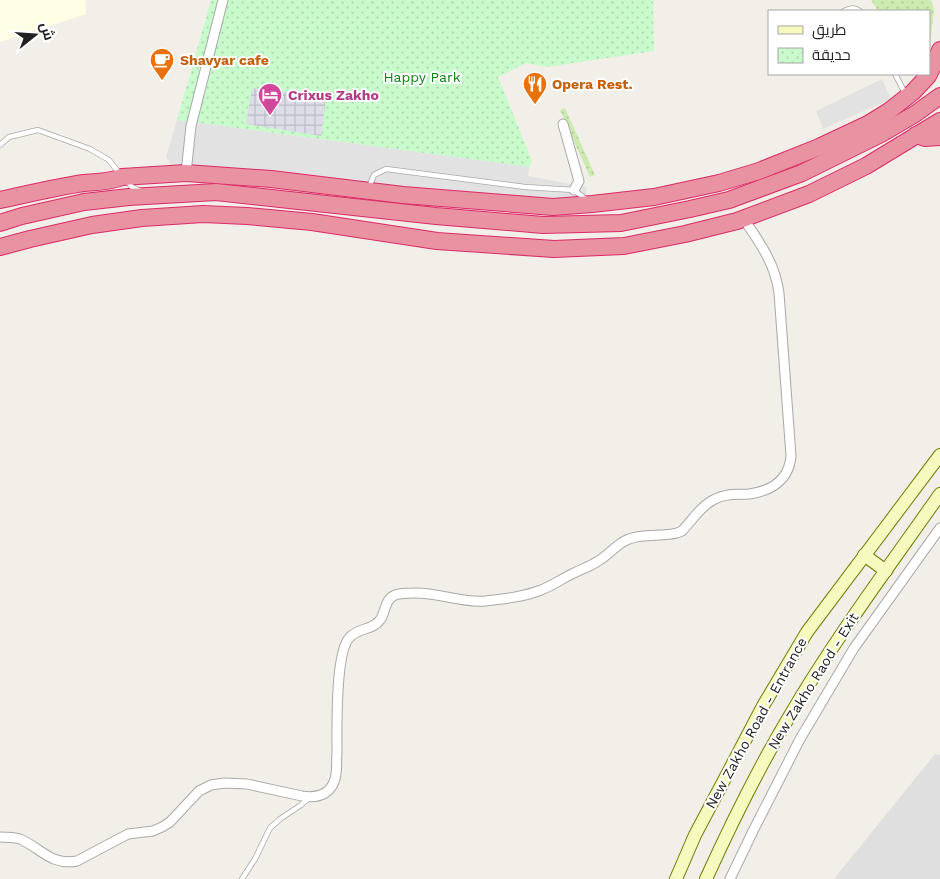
<svg xmlns="http://www.w3.org/2000/svg" width="940" height="879" viewBox="0 0 940 879" font-family="'Work Sans',Cairo,sans-serif">
<style>
.residential{fill:#e0dfdf}
.education{fill:#ffffe5}
.park{fill:url(#park-dots)}
.garden{fill:url(#garden-dots)}
.parking{fill:#e2e2e2}
.plaza{fill:url(#plaza-grid)}
.lines{fill:none;stroke-linecap:round;stroke-linejoin:round}
.lane-casing{stroke:#a9a9a9;stroke-width:6}
.street-casing{stroke:#a9a9a9;stroke-width:11}
.secondary-casing{stroke:#707d05;stroke-width:14}
.highway-casing{stroke:#dc2a67;stroke-width:18}
.lane{stroke:#fff;stroke-width:4.5}
.street{stroke:#fff;stroke-width:9}
.secondary{stroke:#f7fabf;stroke-width:12}
.highway{stroke:#e892a2;stroke-width:16}
.labels{text-anchor:middle;dominant-baseline:central;stroke-width:4;stroke-linejoin:round;paint-order:stroke}
.food-label{font-size:14px;font-weight:bold;fill:#c56008;stroke:#fff;text-anchor:start}
.park-label{font-size:14px;fill:#0c8416;stroke:#fff}
.hotel-label{font-size:14px;font-weight:bold;fill:#b23c85;stroke:#fff;text-anchor:start}
.street-label{font-size:14px;fill:#222;stroke:#fff}
</style>
<defs>
<pattern id="park-dots" width="8" height="8" patternUnits="userSpaceOnUse" patternTransform="scale(1.25)"><rect width="8" height="8" fill="#c8facc"/><path d="M2 2h.1M6 6h.1" fill="none" stroke="#acd6af" stroke-width="1.8" stroke-linecap="round"/></pattern>
<pattern id="garden-dots" width="8" height="8" patternUnits="userSpaceOnUse" patternTransform="scale(1.25)"><rect width="8" height="8" fill="#cdebb0"/><path d="M2 2h.1M6 6h.1" fill="none" stroke="#b0c997" stroke-width="1.8" stroke-linecap="round"/></pattern>
<pattern id="plaza-grid" width="8" height="8" patternUnits="userSpaceOnUse" patternTransform="scale(1.25)"><rect width="8" height="8" fill="#dddde8"/><path d="M0 4h8M4 0v8" fill="none" stroke="#bdbdc7"/></pattern>
</defs>
<rect width="100%" height="100%" fill="#f2efe9"/>
<path class="residential" d="M 935,754 L 940,755 L 940,879 L 834,879 Z"/>
<path class="education" d="M 0,0 L 85,0 L 86,14 L 0,42 Z"/>
<path class="park" d="M 211,0 L 653,0 L 654,51 L 547,67 L 526,63 L 498,77 L 532,161 L 529,167 L 177,120 Z"/>
<g class="garden">
<path d="M 871,0 L 931,0 L 934,10 L 930,43 L 929,46 L 929,11 L 878,11 Z"/>
<path d="M 565,108 L 595,175 L 590,177 L 560,110 Z"/>
</g>
<g class="parking">
<path d="M 882,79 L 891,99 L 823,129 L 816,111 Z"/>
<path d="M 177,120 L 529,167 L 528,176 L 587,187 L 583,207 L 178,175 L 166,157 Z"/>
</g>
<path class="plaza" d="M 253,88 L 326,98 L 321,136 L 246,124 L 250,98 Z"/>
<g class="lines">
<defs>
<g id="lane">
<path d="M 844,11 C 850,8 854,7 860,11"/>
<path d="M 895,74 L 905,93"/>
<path d="M 0,145 L 9,137 L 38,130 L 90,149 L 109,160 L 120,174"/>
<path d="M 127,181 L 132,187 L 141,191"/>
<path d="M 369,187 L 374,175 L 386,169 L 525,187 L 574,190 L 587,200"/>
<path d="M 242,879 L 255,859 L 270,828 L 280,819 L 301,805 L 310,797"/>
</g>
<g id="street">
<path d="M 563,124 L 579,181 L 574,190"/>
<path d="M 186,173 L 191,126 L 223,0"/>
<path d="M 0,837 C 7,837 13,837 20,839 C 41,848 51,866 77,861 L 128,834 L 153,831 L 162,827 L 170,822 L 199,791 L 211,785 L 224,783 L 247,784 L 302,796 C 315,798 328,796 334,782 C 338,774 336,761 337,752 C 337,729 335,651 350,637 C 358,628 373,630 380,620 C 386,612 384,600 395,595 C 401,593 407,593 413,593 C 438,592 460,603 485,601 C 503,599 523,597 541,590 C 552,586 563,578 574,573 C 582,569 591,566 598,561 C 609,555 617,543 629,539 C 644,533 662,537 677,533 L 682,531 C 692,520 702,505 715,499 C 726,493 737,495 749,494 C 771,491 789,480 791,456 L 779,293 C 775,263 760,243 743,218"/>
<path d="M 730,879 L 753,831 L 800,739 L 854,648 L 940,528"/>
</g>
<g id="secondary">
<path d="M 864,555 L 886,571"/>
<path d="M 676,879 L 695,835 L 731,767 L 763,706 L 807,632 L 940,455"/>
<path d="M 706,879 C 731,824 758,769 789,717 C 834,640 888,568 940,494"/>
</g>
<g id="highway">
<path d="M 916,135 L 925,138 L 940,137"/>
<path d="M 0,200 C 28,194 56,187 84,183 C 97,182 110,182 122,177 L 186,173 L 271,179 L 403,195 L 553,207 L 592,204 L 654,197 L 719,183 L 759,171 L 819,147 L 868,124 L 889,111 L 913,92 L 928,76 L 936,60 L 940,50"/>
<path d="M 0,223 L 22,216 L 84,202 L 129,197 L 216,192 L 436,216 L 543,225 L 621,223 L 690,209 L 729,200 L 802,173 L 881,134 L 915,114 L 940,96"/>
<path d="M 0,247 L 30,239 L 92,225 L 142,218 L 203,214 L 247,216 L 312,222 L 437,241 L 554,249 L 624,246 L 685,234 L 737,221 L 809,194 L 866,166 L 940,121"/>
</g>
</defs>
<use href="#lane" class="lane-casing"/>
<use href="#street" class="street-casing"/>
<use href="#secondary" class="secondary-casing"/>
<use href="#highway" class="highway-casing"/>
<use href="#lane" class="lane"/>
<use href="#street" class="street"/>
<use href="#secondary" class="secondary"/>
<use href="#highway" class="highway"/>
</g>
<defs>
<symbol id="cafe-pin" viewBox="-11 -11 22 30"><path d="M0 17L-7.5 6A9.5 9.5 0 1 1 7.5 6Z" fill="#e8710a" stroke="#fff"/><path d="M-5.5-4.5H6V0H3Q3 3.5 0 3.5H-2.5Q-5.5 3.5-5.5 0ZM3-3.2v2h1.7v-2ZM-6 4.5H4V6H-6Z" fill="#fff"/></symbol>
<symbol id="restaurant-pin" viewBox="-11 -11 22 30"><path d="M0 17L-7.5 6A9.5 9.5 0 1 1 7.5 6Z" fill="#e8710a" stroke="#fff"/><path d="M-5-6h1v4h1v-4h1v4h1v-4h1v5L-1.5 .5V6h-2V.5L-5-1ZM5-6V6H3V1.5H1.5Q1.5-4 5-6Z" fill="#fff"/></symbol>
<symbol id="hotel-pin" viewBox="-11 -11 22 30"><path d="M0 17L-7.5 6A9.5 9.5 0 1 1 7.5 6Z" fill="#d1479c" stroke="#fff"/><path d="M-6-4.5h1.5V1H6V5H4.5V3h-9V5H-6ZM-4 0a1.8 1.8 0 1 1 3.6 0ZM.5 0V-2.5h3Q6-2.5 6 0Z" fill="#fff"/></symbol>
</defs>
<g fill-rule="evenodd">
<use href="#cafe-pin" x="148" y="46" width="28" height="38"/>
<use href="#restaurant-pin" x="521" y="70" width="28" height="38"/>
<use href="#hotel-pin" x="256" y="81" width="28" height="38"/>
</g>
<g class="labels">
<g class="food-label">
<text x="180" y="60">Shavyar cafe</text>
<text x="552" y="84">Opera Rest.</text>
</g>
<g class="park-label">
<text x="422" y="77">Happy Park</text>
</g>
<g class="hotel-label">
<text x="288" y="95">Crixus Zakho</text>
</g>
<g class="street-label">
<text transform="translate(813 681) rotate(-58)">New Zakho Raod - Exit</text>
<text transform="translate(756 723) rotate(-61)">New Zakho Road - Entrance</text>
</g>
</g>
<rect x="768" y="10" width="162" height="65" fill="#ffffff" stroke="#a7a7a7"/>
<rect x="778" y="26" width="25" height="8" fill="#f7fabf" stroke="#a7a7a7"/>
<text x="812" y="35" font-size="15" fill="#222222">طريق</text>
<rect x="778" y="48" width="25" height="15" fill="url(#park-dots)" stroke="#a7a7a7"/>
<text x="812" y="60" font-size="15" fill="#222222">حديقة</text>
<g transform="translate(35 35) rotate(73)" stroke="#ffffff" stroke-width="4" paint-order="stroke">
<path d="M0-4L9 19L0 12L-9 19Z" fill="#222222"/>
<text y="-8" font-size="14" font-weight="bold" text-anchor="middle" fill="#222222">ش</text>
</g>
</svg>
